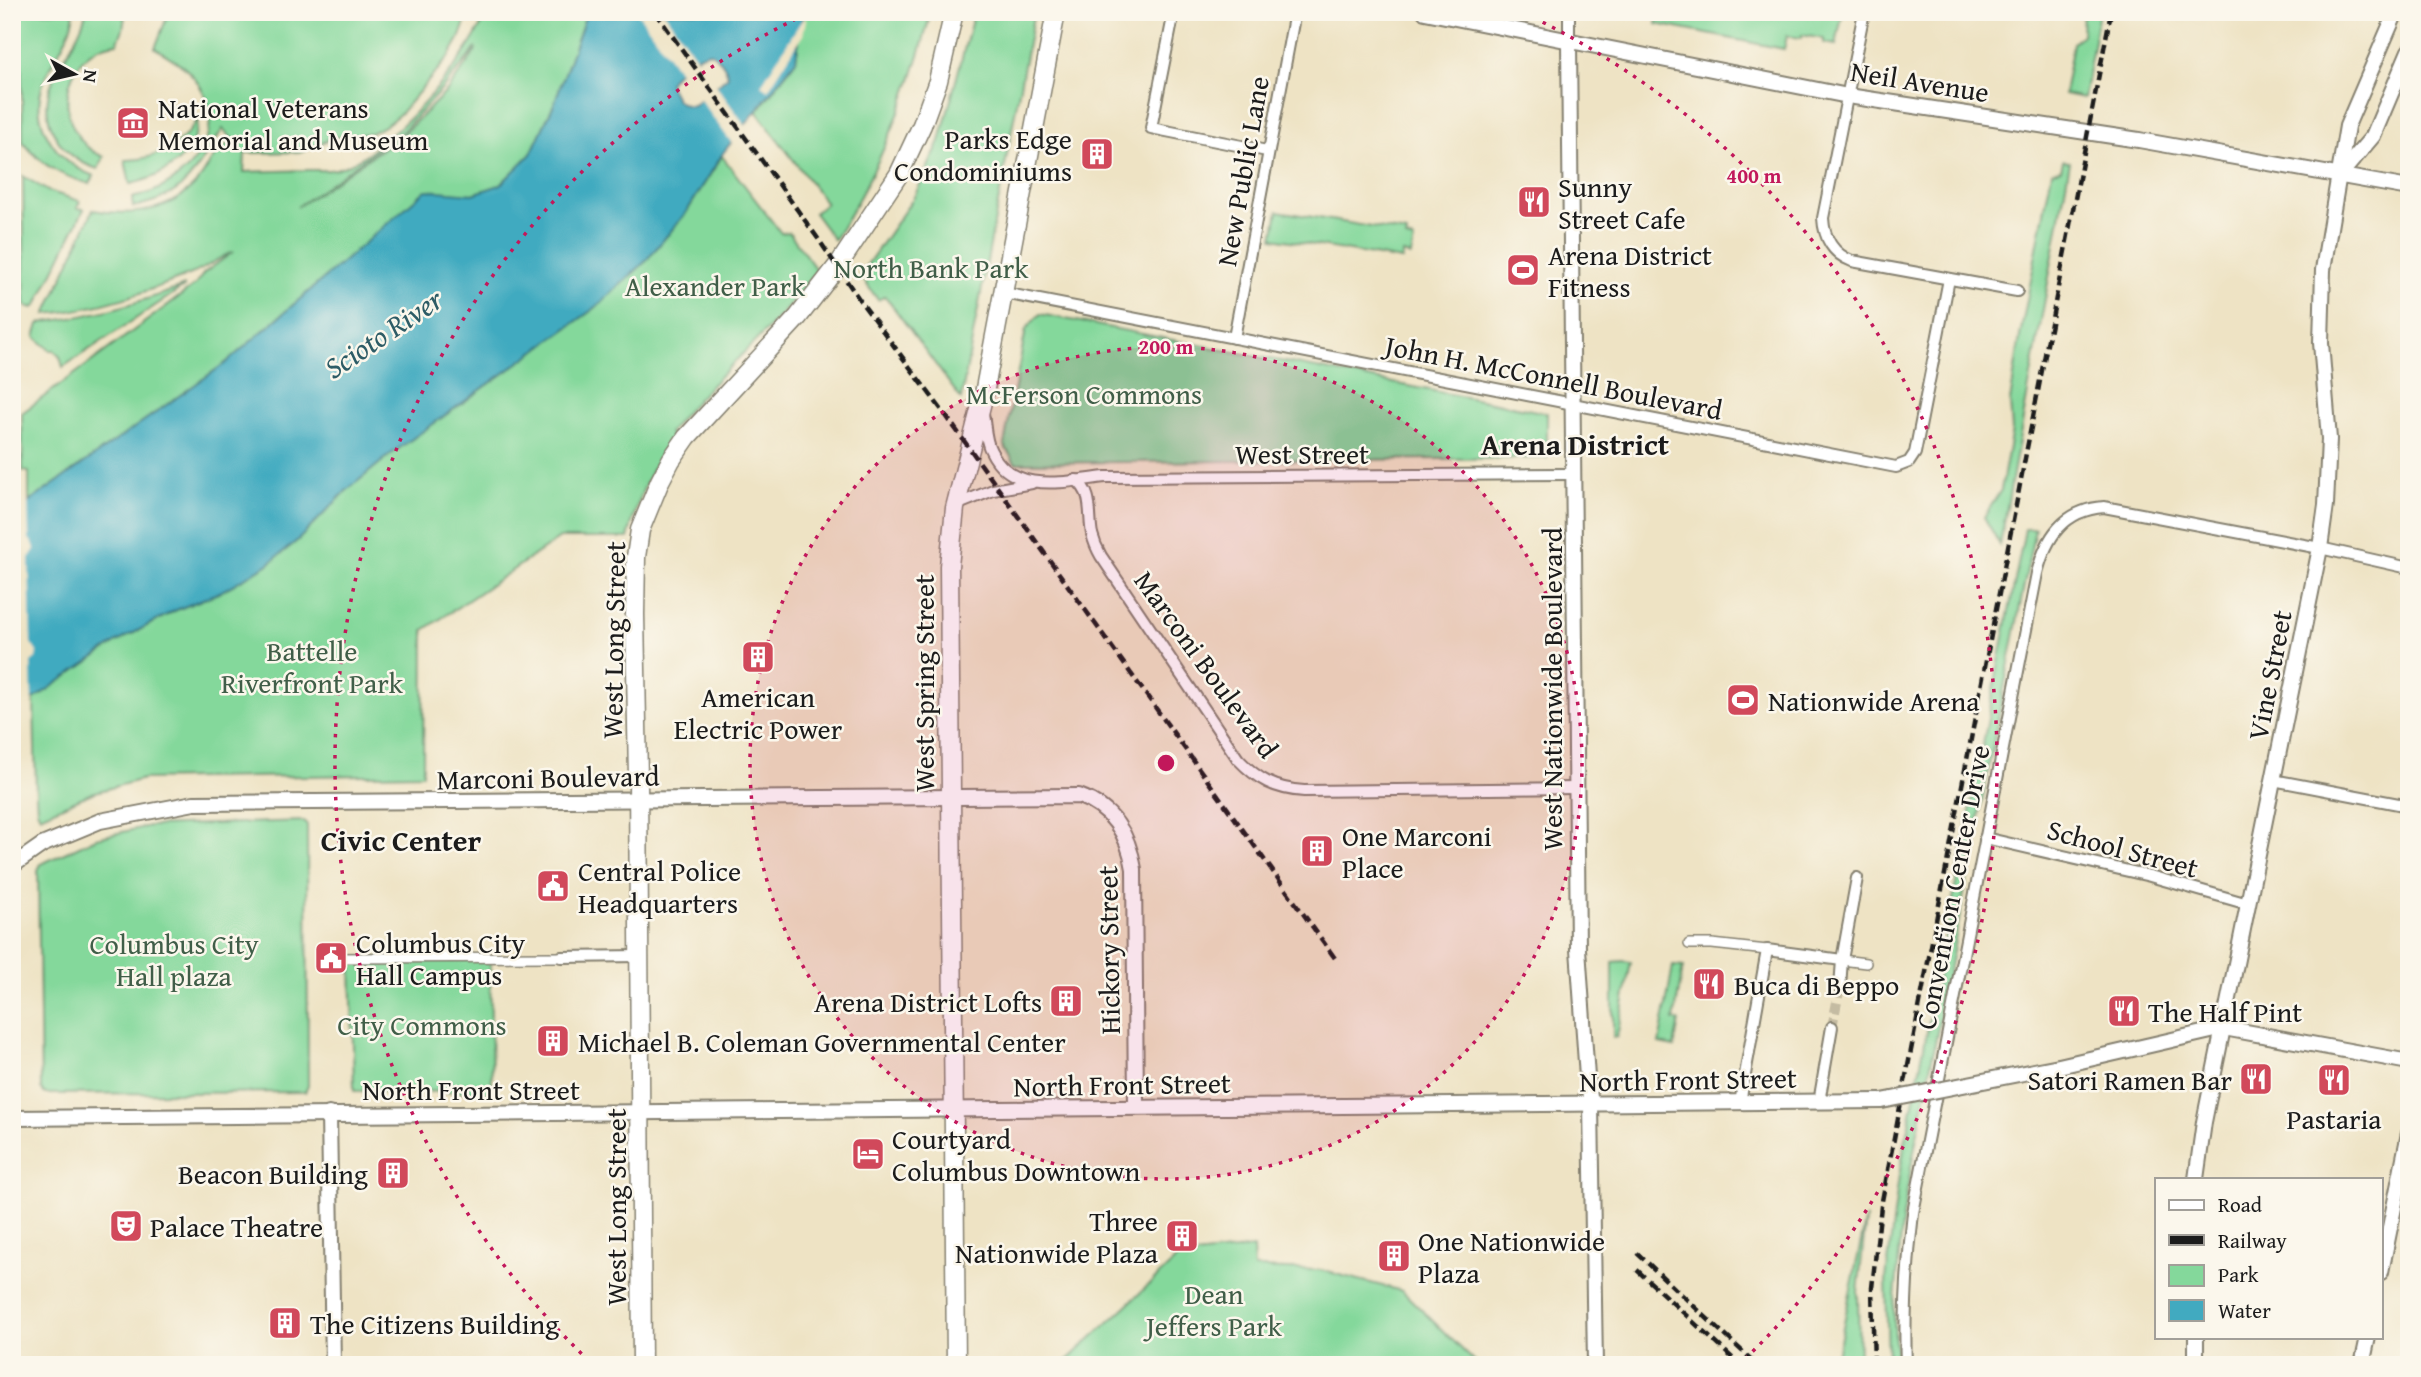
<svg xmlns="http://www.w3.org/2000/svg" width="2421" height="1377" viewBox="0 0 2421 1377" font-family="'Gentium Book Plus',serif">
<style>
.green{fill:#84d89b;stroke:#507a5c;stroke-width:2;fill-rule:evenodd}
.water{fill:#41aac0;stroke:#2e636e;stroke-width:2;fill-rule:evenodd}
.pier{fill:#eee3c4}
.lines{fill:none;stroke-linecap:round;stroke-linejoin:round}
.minor-tunnel{stroke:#c4bba2;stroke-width:10;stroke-dasharray:10 5;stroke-linecap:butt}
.pedestrian-casing{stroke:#858070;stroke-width:12}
.minor-casing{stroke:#858070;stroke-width:14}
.tertiary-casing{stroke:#858070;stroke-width:18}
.primary-casing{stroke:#858070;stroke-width:21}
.pedestrian{stroke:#fff;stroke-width:9}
.minor{stroke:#fff;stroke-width:10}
.tertiary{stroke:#fff;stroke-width:14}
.primary{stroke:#fff;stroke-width:18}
.rail{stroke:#1c1c1c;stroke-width:4.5;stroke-dasharray:10 5;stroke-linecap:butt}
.tertiary-bridge-casing{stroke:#858070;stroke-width:18;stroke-linecap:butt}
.tertiary-bridge{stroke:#fff;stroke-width:14}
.ring{fill:none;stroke:#c2185b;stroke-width:3.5;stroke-dasharray:3.5 7}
.labels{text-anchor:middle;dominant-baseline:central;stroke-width:5;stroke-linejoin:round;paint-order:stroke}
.street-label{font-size:28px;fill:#1c1c1c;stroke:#fbf7ec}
.poi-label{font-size:28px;fill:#1c1c1c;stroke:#fbf7ec;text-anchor:start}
.park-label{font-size:28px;fill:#405e48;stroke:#fbf7ec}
.water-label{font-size:30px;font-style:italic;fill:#2d5c66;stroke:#fbf7ec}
.neighbourhood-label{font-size:30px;font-weight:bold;fill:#1c1c1c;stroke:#fbf7ec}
.centre{fill:#c2185b;stroke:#fbf7ec;stroke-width:3.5}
.ring-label{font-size:21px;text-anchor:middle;font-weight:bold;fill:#c2185b;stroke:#fbf7ec;stroke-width:5;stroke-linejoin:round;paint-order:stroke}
</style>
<rect width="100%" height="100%" fill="#fbf7ec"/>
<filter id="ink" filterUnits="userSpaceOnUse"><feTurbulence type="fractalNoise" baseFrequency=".0143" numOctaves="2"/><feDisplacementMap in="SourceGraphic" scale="14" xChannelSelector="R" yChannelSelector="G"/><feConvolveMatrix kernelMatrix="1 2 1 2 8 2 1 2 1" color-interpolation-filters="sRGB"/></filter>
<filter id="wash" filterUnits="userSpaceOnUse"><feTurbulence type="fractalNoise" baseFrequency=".00686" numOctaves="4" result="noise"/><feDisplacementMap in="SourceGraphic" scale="28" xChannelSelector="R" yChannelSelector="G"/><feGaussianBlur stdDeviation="1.57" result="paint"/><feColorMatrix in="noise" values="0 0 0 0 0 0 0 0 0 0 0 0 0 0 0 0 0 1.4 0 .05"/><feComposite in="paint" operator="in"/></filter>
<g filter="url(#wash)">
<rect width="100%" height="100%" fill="#eee3c4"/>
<g class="green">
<path d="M 20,12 L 74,12 C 71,39 53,57 44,81 C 28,123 57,162 94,176 L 90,184 C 59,175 44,167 23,142 Z"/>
<path d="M 86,12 L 124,12 C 126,24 122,33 117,43 C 57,50 50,135 104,157 L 98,169 C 81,164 65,153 56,137 C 28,87 75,57 86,12 Z"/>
<path d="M 169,12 L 469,12 L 459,39 L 448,58 L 401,113 L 386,125 L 371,133 L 332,138 L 302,152 L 245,153 L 244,172 C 266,171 288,171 309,170 C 318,170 328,171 336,169 C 382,159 473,57 486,12 L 587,12 L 554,104 L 531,154 L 500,185 L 473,194 L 426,191 L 227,362 L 29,502 L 29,472 L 23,471 L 22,413 L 195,285 L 204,273 L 233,252 C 221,256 209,266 196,272 C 148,292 99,309 46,314 L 93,210 C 131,217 172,212 199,180 C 211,165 214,147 235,142 L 223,129 C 193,172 190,195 133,207 L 132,198 C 192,186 240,123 187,70 C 178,61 166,55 155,48 ZM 476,48 L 475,52 L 447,91 L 401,136 L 297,207 L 403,131 L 443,88 Z"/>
<path d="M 803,12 L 931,12 C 911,93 879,170 834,240 L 814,213 L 826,203 L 757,112 L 796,60 Z"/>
<path d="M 974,12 L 1034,12 L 961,399 L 885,296 L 878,300 L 860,275 L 914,197 L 940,141 Z"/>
<path d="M 1659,12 L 1843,12 L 1836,45 L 1824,43 L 1824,39 L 1802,35 L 1801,38 L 1787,36 L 1784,49 L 1656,24 Z"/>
<path d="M 2083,12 L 2099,12 L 2084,98 L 2064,94 L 2073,43 L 2082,35 Z"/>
<path d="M 198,116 C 198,155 165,177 130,184 L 125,160 C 154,161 188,143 198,116 Z"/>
<path d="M 722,156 L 781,233 L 789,232 L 817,271 C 774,331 714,375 669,433 L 672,436 C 650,468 637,500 628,538 L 560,538 L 424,630 L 423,774 L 143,779 L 92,793 L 40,816 L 37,810 L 36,796 L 34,699 L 117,642 L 174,611 L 220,592 L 267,565 L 298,540 L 346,491 L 391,454 L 595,308 L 645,262 L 686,213 Z"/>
<path d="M 2063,161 L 2070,162 L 2000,545 L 1984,517 L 2001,490 L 2012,430 L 2010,402 L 2020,336 L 2052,171 L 2061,169 Z"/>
<path d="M 23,176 L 48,191 L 80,201 L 77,208 L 84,209 L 37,305 L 33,308 L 26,306 L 25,302 Z"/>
<path d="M 1278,211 L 1407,233 L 1406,238 L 1414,240 L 1411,256 L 1403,254 L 1402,260 L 1273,238 Z"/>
<path d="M 185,286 L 63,367 L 60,357 L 54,350 L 50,350 L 35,337 L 39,324 L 45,322 C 97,315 135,304 185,286 Z"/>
<path d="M 1040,314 L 1547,413 L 1547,458 L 1015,463 L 1004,445 L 1026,329 Z"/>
<path d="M 2025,529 L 2035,529 L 1911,1167 L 1902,1224 L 1894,1309 L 1896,1365 L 1888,1365 L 1886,1279 L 1899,1175 Z"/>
<path d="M 304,821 L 307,825 L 308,1086 L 305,1092 L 45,1094 L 41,1089 L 38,870 L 41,864 L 96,838 L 149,826 Z"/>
<path d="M 490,957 L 492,1092 L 354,1091 L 351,958 Z"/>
<path d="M 1623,961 L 1631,962 L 1617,1037 L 1613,1037 L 1613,962 Z"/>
<path d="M 1673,966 L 1683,967 L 1674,1020 L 1679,1021 L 1674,1047 L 1659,1044 Z"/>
<path d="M 1866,1218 L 1858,1292 L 1859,1365 L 1835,1365 Z"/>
<path d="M 1253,1248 L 1254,1268 L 1320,1270 L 1402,1291 L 1478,1365 L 1062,1365 L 1179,1257 Z"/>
</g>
<path class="water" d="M 587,12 L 803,12 L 796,60 L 723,153 L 686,213 L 645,262 L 595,308 L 391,454 L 346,491 L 298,540 L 267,565 L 220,592 L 174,611 L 117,642 L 12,714 L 12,514 L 227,362 L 426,190 L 473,194 L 500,185 L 531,154 L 554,104 ZM 710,52 C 720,59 725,64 728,76 L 694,105 C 678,108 673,95 669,83 C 677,70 695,54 710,52 Z"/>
<g class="pier">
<path d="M 637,12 L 664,12 L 698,60 L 681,74 Z"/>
<path d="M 803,18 L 806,19 L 803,35 L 768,90 L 761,85 Z"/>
<path d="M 715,84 L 748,129 L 734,146 L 698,97 Z"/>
<path d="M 28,499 L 29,539 L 33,543 L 35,549 L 29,558 L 31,643 L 37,652 L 36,658 L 31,662 L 32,704 L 12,717 L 12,510 Z"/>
</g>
</g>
<g filter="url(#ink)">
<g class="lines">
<path class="minor-tunnel" d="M 1832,1027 L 1840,987"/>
<defs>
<g id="pedestrian">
<path d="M 1689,944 L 1712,944 L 1767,950"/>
<path d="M 329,958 L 561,957"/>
<path d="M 1842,960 L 1866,963"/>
</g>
<g id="minor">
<path d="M 1174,12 L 1151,128 L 1267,151"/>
<path d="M 1569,12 L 1569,42"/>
<path d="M 1864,12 L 1823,218 C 1824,238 1833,254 1852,261 L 2017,291"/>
<path d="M 1004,293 L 1896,467 L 1909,462 L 1915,453 L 1949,279"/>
<path d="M 1234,338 L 1295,12"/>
<path d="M 983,413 C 985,425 985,441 991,451 C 1013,496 1066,481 1106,477 L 1573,474"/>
<path d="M 1076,480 C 1094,493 1088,515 1092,534 C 1094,542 1097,549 1101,556 L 1238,759 C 1258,780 1275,789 1304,791 L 1575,788"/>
<path d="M 956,505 L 993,490 L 1032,483"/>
<path d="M 2273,780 L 2409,806"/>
<path d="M 1985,838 L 2150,876 L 2248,904"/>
<path d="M 561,957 L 640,956"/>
<path d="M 1840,987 L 1842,960 L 1857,878"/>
<path d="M 1819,1102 L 1832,1027"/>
<path d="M 1740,1103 L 1767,950 L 1842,960"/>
<path d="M 1906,1365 C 1904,1313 1907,1264 1913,1213 L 2037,573 C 2046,538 2063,510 2104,507 L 2320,548 L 2409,568"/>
</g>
<g id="tertiary">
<path d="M 1425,12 L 1848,96 L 2139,140 L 2409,188"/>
<path d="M 1569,42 L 1578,949 L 1587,1077 L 1591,1104 L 1595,1365"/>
<path d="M 2340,175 L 2373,136 L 2409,51"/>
<path d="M 12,866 L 42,845 L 100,821 L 194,803 L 1079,796 C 1113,808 1129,836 1134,869 L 1136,1107"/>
<path d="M 2059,1066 L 2224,1028 L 2409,1062"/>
<path d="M 329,1114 L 333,1365"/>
<path d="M 12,1118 L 1882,1101"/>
<path d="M 2196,1179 L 2204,1122 L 2320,548 L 2326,505 L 2329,439 L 2321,343 L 2323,270 L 2347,126 L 2396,12"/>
<path d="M 2381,1272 L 2409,1133"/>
<path d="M 2196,1337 L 2196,1365"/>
<path d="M 2362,1365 L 2368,1337"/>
</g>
<g id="primary">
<path d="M 642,1365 L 638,778 L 635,614 L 636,557 L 640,530 L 660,481 L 671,460 L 687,437 L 798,317 L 839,264 L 899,174 L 922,125 L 938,81 L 954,12"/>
<path d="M 956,1365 L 949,566 L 955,508 L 984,394 L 1056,12"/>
</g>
</defs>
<use href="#pedestrian" class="pedestrian-casing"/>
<use href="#minor" class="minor-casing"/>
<use href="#tertiary" class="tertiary-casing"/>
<use href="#primary" class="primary-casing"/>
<use href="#pedestrian" class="pedestrian"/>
<use href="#minor" class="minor"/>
<use href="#tertiary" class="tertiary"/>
<use href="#primary" class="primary"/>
<g class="rail">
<path d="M 655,12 L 819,240 L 861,302 L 947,417 L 1337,961"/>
<path d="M 1637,1253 L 1757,1365"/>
<path d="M 1637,1270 L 1740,1365"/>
<path d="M 1874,1365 L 1872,1288 L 1881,1206 L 2111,12"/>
</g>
<defs>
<path id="tertiary-bridge" d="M 1882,1101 L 2059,1066"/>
</defs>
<use href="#tertiary-bridge" class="tertiary-bridge-casing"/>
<use href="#tertiary-bridge" class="tertiary-bridge"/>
</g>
</g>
<circle cx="1166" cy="763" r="416" fill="#c2185b" fill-opacity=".12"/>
<g class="ring">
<circle cx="1166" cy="763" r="416"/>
<path d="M589 1361A831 831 0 0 1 808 13M1524 13A831 831 0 0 1 1743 1361"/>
</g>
<defs>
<symbol id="museum-square" viewBox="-11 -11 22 22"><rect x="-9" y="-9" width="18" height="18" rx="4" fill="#d1495b" stroke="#fbf7ec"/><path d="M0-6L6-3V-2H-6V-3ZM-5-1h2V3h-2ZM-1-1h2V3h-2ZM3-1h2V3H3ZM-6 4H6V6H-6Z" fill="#fff"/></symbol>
<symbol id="building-square" viewBox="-11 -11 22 22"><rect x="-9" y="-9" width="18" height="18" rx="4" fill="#d1495b" stroke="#fbf7ec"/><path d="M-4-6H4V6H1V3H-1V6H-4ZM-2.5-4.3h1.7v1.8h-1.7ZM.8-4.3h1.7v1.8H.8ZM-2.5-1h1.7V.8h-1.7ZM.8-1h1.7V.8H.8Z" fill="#fff"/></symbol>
<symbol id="restaurant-square" viewBox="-11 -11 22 22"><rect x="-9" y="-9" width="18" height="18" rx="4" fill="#d1495b" stroke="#fbf7ec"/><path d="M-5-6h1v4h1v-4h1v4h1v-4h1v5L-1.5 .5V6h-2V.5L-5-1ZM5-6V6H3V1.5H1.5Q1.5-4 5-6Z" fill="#fff"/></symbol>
<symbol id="stadium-square" viewBox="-11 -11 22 22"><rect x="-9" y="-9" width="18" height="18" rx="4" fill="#d1495b" stroke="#fbf7ec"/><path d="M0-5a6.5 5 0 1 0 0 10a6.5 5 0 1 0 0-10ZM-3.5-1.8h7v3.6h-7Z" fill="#fff"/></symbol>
<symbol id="civic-square" viewBox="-11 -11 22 22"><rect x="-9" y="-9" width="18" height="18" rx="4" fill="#d1495b" stroke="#fbf7ec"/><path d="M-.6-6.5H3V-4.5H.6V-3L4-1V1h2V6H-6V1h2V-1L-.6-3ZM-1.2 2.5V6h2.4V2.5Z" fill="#fff"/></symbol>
<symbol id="hotel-square" viewBox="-11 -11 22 22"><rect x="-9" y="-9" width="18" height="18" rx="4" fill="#d1495b" stroke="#fbf7ec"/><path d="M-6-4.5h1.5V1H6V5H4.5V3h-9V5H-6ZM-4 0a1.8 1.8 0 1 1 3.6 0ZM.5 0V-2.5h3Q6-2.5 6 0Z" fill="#fff"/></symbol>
<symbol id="theatre-square" viewBox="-11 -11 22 22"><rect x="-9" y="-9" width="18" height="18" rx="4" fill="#d1495b" stroke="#fbf7ec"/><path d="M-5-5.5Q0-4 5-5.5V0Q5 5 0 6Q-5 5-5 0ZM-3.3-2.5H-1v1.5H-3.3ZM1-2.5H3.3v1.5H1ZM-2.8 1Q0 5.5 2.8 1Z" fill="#fff"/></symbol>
</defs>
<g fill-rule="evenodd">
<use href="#museum-square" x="114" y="104" width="38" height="38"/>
<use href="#building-square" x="1078" y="135" width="38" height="38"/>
<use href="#restaurant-square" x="1515" y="183" width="38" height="38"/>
<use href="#stadium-square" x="1504" y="251" width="38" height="38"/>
<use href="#building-square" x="739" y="638" width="38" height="38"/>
<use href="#stadium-square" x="1724" y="681" width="38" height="38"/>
<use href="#building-square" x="1298" y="832" width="38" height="38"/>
<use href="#civic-square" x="534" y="867" width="38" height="38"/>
<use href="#civic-square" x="312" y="939" width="38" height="38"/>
<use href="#restaurant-square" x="1690" y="965" width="38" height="38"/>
<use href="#building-square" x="1047" y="982" width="38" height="38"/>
<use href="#restaurant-square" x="2105" y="992" width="38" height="38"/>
<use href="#building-square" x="534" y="1022" width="38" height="38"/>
<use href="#restaurant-square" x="2237" y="1060" width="38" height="38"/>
<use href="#restaurant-square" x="2315" y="1061" width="38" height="38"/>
<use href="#hotel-square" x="849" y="1135" width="38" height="38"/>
<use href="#building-square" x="374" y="1154" width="38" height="38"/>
<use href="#theatre-square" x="107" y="1207" width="38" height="38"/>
<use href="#building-square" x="1163" y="1217" width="38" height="38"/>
<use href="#building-square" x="1375" y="1237" width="38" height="38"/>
<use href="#building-square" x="266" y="1304" width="38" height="38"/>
</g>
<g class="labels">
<g class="street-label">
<text transform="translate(1920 81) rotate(9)">Neil Avenue</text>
<text transform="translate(1242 171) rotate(-80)">New Public Lane</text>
<text transform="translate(1554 377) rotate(11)">John H. McConnell Boulevard</text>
<text x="1302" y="453">West Street</text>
<text transform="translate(613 640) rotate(-89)">West Long Street</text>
<text transform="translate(1207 664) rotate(54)">Marconi Boulevard</text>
<text transform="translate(2269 675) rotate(-79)">Vine Street</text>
<text transform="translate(923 683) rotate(-90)">West Spring Street</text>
<text transform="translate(1551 689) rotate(-90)">West Nationwide Boulevard</text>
<text transform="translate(548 777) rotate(-1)">Marconi Boulevard</text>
<text transform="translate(2123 848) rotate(15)">School Street</text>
<text transform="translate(1952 887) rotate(-79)">Convention Center Drive</text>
<text transform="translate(1108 950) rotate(-91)">Hickory Street</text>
<text transform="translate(1688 1079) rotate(-1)">North Front Street</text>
<text transform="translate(1122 1084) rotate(-1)">North Front Street</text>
<text x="471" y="1089">North Front Street</text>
<text transform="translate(615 1207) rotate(-90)">West Long Street</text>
</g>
<g class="poi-label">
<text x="158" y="107">National Veterans<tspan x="158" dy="32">Memorial and Museum</tspan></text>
<text x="1072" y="138" text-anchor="end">Parks Edge<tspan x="1072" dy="32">Condominiums</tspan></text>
<text x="1558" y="186">Sunny<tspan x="1558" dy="32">Street Cafe</tspan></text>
<text x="1548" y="254">Arena District<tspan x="1548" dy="32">Fitness</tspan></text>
<text x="758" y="696" text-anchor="middle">American<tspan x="758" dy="32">Electric Power</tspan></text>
<text x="1768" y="700">Nationwide Arena</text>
<text x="1342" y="835">One Marconi<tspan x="1342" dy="32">Place</tspan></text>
<text x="578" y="870">Central Police<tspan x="578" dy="32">Headquarters</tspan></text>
<text x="356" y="942">Columbus City<tspan x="356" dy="32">Hall Campus</tspan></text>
<text x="1734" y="984">Buca di Beppo</text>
<text x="1042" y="1001" text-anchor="end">Arena District Lofts</text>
<text x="2148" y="1011">The Half Pint</text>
<text x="578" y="1041">Michael B. Coleman Governmental Center</text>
<text x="2232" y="1079" text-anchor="end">Satori Ramen Bar</text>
<text x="2334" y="1118" text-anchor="middle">Pastaria</text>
<text x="892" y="1138">Courtyard<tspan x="892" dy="32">Columbus Downtown</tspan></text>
<text x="368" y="1173" text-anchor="end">Beacon Building</text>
<text x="1158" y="1220" text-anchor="end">Three<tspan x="1158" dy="32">Nationwide Plaza</tspan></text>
<text x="150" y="1226">Palace Theatre</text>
<text x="1418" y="1240">One Nationwide<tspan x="1418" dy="32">Plaza</tspan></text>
<text x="310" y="1323">The Citizens Building</text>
</g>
<g class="park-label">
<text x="931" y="267">North Bank Park</text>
<text x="715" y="285">Alexander Park</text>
<text x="1084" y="393">McFerson Commons</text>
<text x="312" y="650">Battelle<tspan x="312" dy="32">Riverfront Park</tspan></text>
<text x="174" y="943">Columbus City<tspan x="174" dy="32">Hall plaza</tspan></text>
<text x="422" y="1024">City Commons</text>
<text x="1214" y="1293">Dean<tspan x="1214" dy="32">Jeffers Park</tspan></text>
</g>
<g class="water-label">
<text transform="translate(383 333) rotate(-34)">Scioto River</text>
</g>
<g class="neighbourhood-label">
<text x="1575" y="444">Arena District</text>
<text x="401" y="840">Civic Center</text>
</g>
</g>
<circle cx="1166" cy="763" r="10" class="centre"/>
<g class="ring-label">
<text x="1754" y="183">400 m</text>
<text x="1166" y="354">200 m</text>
</g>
<rect width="2421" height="1377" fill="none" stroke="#fbf7ec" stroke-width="42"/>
<rect x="2155" y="1178" width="228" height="161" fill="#fbf7ec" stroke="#a29f99" stroke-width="2"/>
<rect x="2169" y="1200" width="35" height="10" fill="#ffffff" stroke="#a29f99" stroke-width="2"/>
<text x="2218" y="1212" font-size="21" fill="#1c1c1c">Road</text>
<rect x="2169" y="1235" width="35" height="10" fill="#1c1c1c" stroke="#a29f99" stroke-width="2"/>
<text x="2218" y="1248" font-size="21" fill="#1c1c1c">Railway</text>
<rect x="2169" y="1265" width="35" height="21" fill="#84d89b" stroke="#a29f99" stroke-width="2"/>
<text x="2218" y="1282" font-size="21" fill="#1c1c1c">Park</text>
<rect x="2169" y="1300" width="35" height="21" fill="#41aac0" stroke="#a29f99" stroke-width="2"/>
<text x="2218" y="1318" font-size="21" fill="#1c1c1c">Water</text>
<g transform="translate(74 74) rotate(98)" stroke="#fbf7ec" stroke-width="5" paint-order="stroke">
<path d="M0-5L12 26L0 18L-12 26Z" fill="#1c1c1c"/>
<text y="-10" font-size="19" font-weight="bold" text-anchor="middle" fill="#1c1c1c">N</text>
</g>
</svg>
